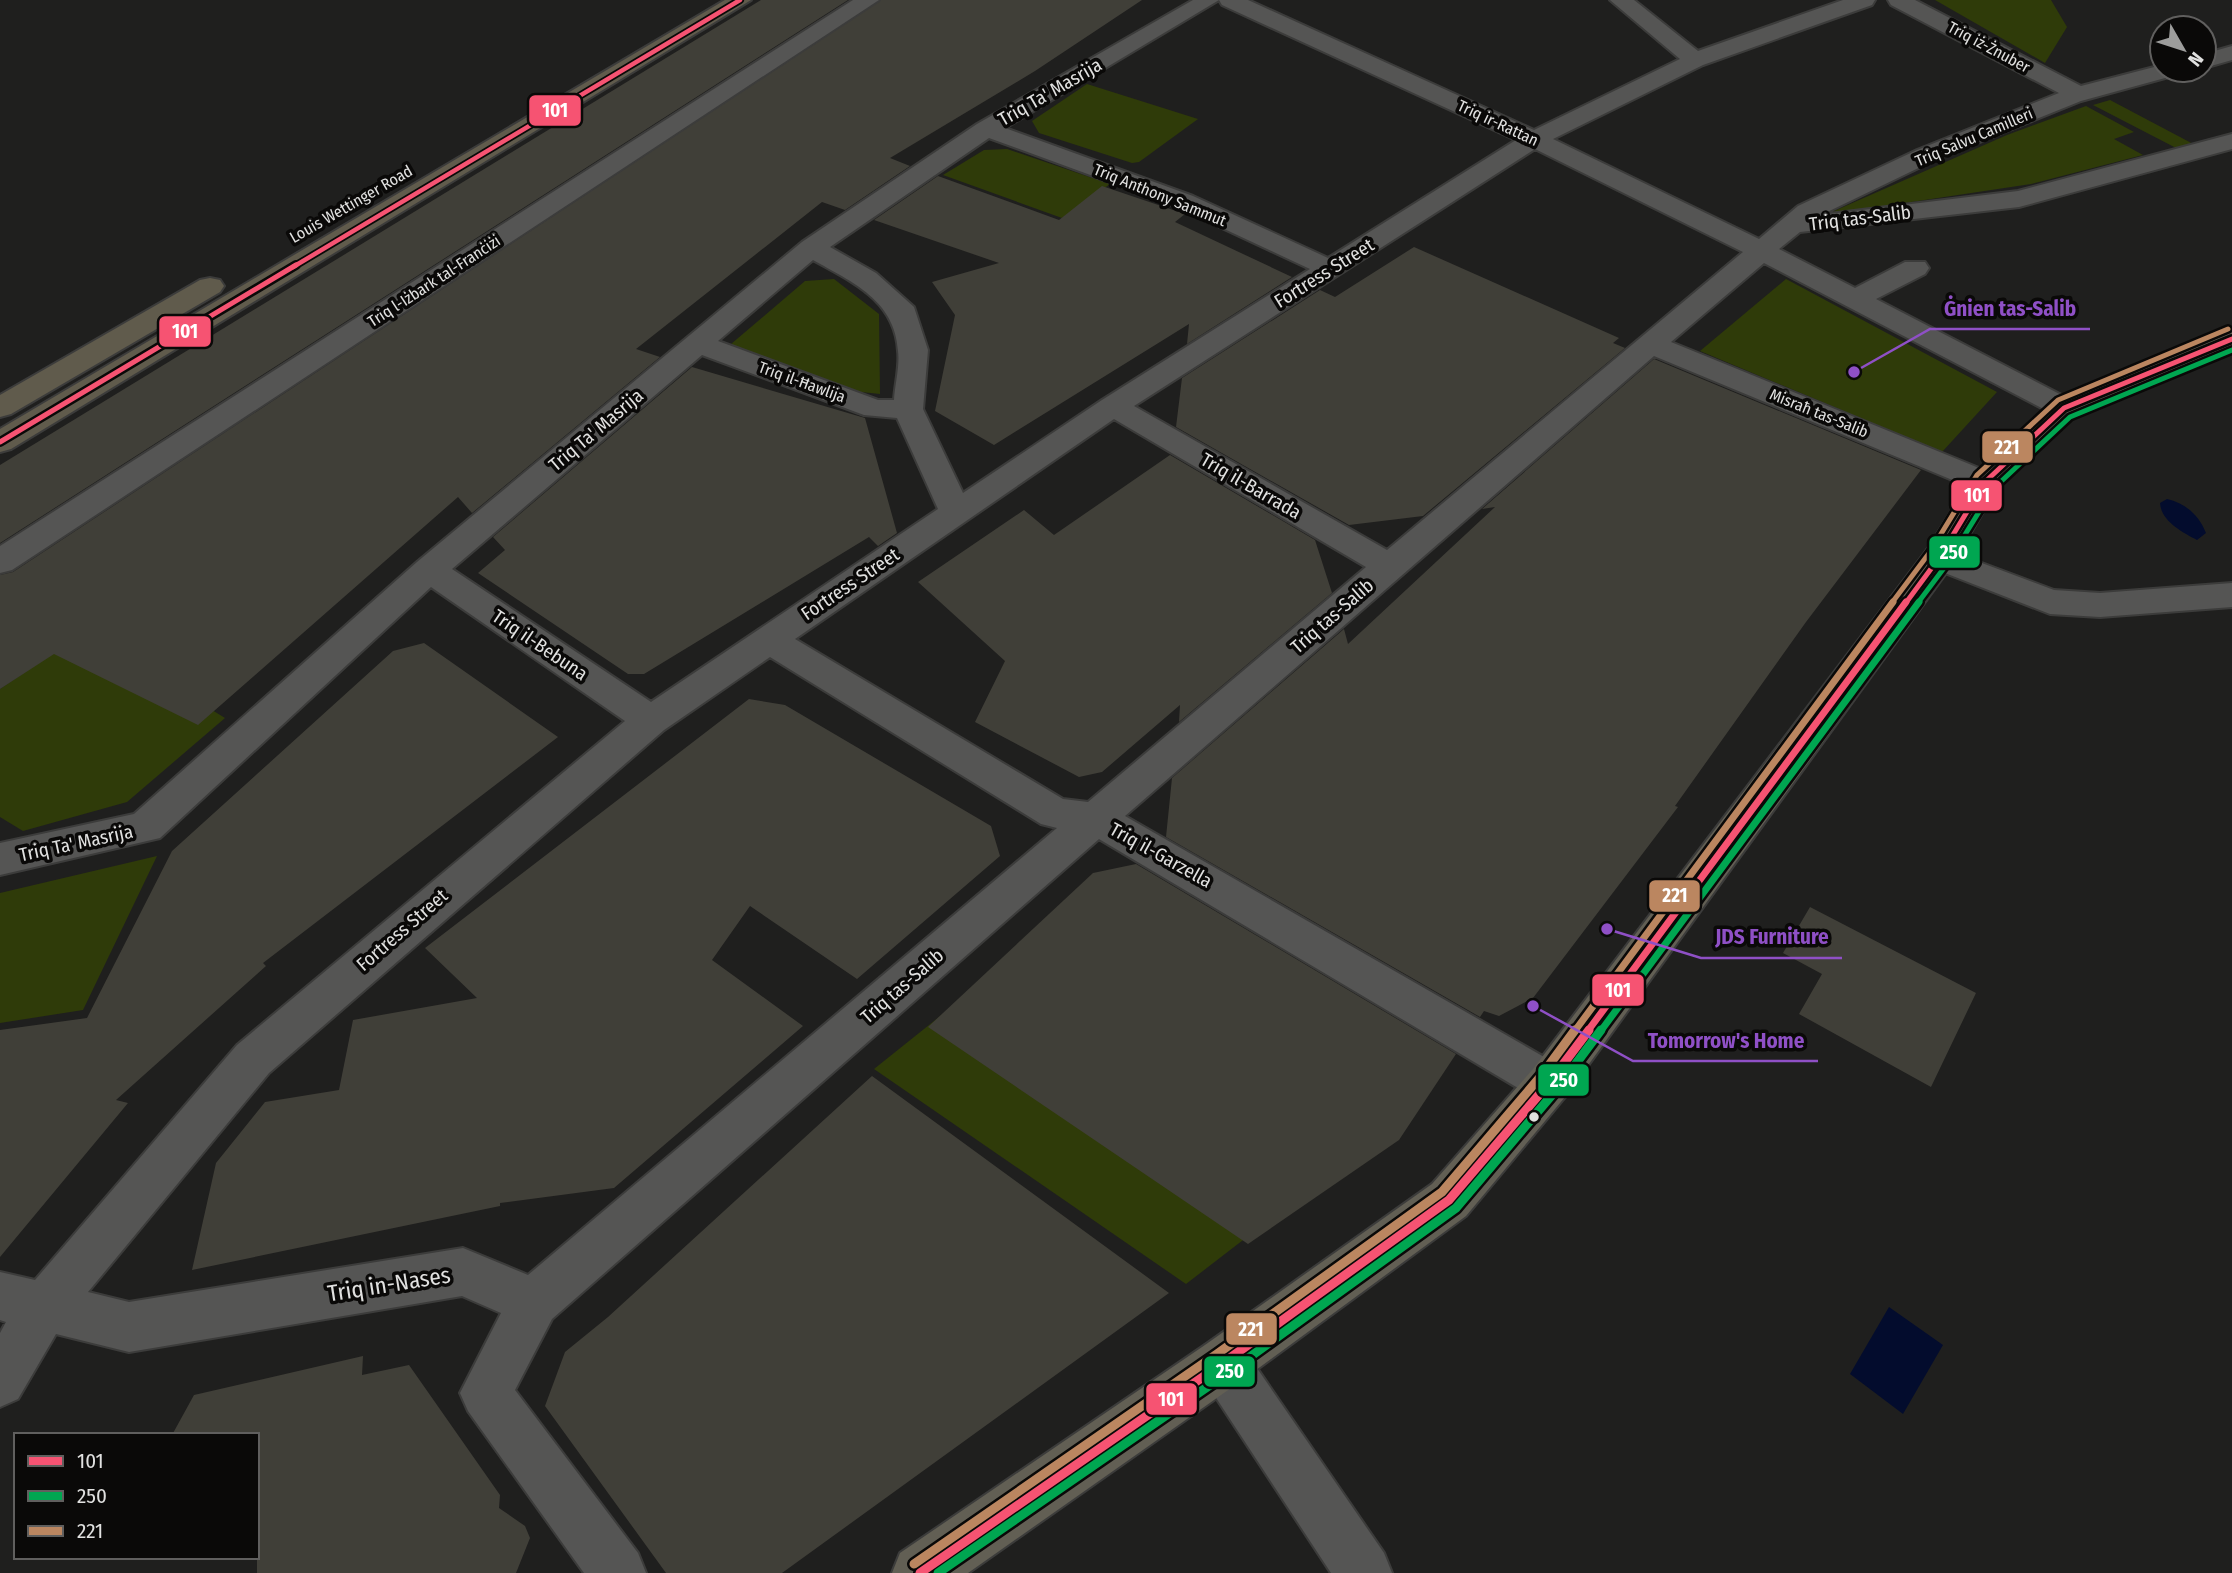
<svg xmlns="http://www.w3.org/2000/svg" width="2232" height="1573" viewBox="0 0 2232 1573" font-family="'Fira Sans Condensed',sans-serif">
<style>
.green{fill:#2f3b09}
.water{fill:#030c2d}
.building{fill:#403f38}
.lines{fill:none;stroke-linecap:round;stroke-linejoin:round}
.minor-casing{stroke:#3c3c3b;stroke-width:4}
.major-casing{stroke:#3c3c3b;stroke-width:4}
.highway-casing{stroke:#3c3c3b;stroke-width:4}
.minor{fill:#555554;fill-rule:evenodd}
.major{fill:#625f54;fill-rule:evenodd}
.highway{fill:#605b4c;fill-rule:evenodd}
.bus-1-far3-casing{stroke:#0a0908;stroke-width:8}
.bus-1-far2-casing{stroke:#0a0908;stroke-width:10}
.bus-1-far1-casing{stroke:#0a0908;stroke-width:12}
.bus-1-casing{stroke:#0a0908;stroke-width:14}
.bus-2-far2-casing{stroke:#0a0908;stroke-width:10}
.bus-2-far1-casing{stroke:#0a0908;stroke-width:12}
.bus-2-casing{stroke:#0a0908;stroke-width:14}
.bus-3-far2-casing{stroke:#0a0908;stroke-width:10}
.bus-3-far1-casing{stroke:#0a0908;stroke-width:12}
.bus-3-casing{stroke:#0a0908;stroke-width:14}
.bus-1-far3{stroke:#f65372;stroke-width:4.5}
.bus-1-far2{stroke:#f65372;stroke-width:5}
.bus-1-far1{stroke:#f65372;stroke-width:7}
.bus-1{stroke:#f65372;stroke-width:9}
.bus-2-far2{stroke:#00a651;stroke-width:5}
.bus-2-far1{stroke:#00a651;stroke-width:7}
.bus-2{stroke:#00a651;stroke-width:9}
.bus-3-far2{stroke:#bb8660;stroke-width:5}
.bus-3-far1{stroke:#bb8660;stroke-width:7}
.bus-3{stroke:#bb8660;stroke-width:9}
.bus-dot{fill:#e1e1e0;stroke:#0a0908;stroke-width:2.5}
.labels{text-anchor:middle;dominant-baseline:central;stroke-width:7;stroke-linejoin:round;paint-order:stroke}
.far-street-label{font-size:16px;fill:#e1e1e0;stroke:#0a0908}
.street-label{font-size:19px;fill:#e1e1e0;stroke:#0a0908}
.near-street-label{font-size:23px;fill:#e1e1e0;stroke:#0a0908}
.leader{fill:none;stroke:#8f50c6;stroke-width:2.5}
.callout-dot{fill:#8f50c6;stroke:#0a0908;stroke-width:2.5}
.callout-label{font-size:21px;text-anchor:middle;font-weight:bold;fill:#8f50c6;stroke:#0a0908;stroke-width:7;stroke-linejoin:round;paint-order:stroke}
.line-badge{stroke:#0a0908;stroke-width:2.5}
.badge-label{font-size:19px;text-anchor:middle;font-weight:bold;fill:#fff}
</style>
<rect width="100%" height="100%" fill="#1f1f1e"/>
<g class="green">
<path d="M 1935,0 L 2051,0 L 2067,27 L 2045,63 Z"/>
<path d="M 1087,84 L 1198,119 L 1139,162 L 1132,163 L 1039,133 L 1032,121 Z"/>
<path d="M 2110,100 L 2197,146 L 2180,150 L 2093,105 Z"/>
<path d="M 2086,106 L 2134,132 L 2114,139 L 2143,155 L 2031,184 L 1825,215 L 2007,135 Z"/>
<path d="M 1007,149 L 1110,184 L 1062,218 L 943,175 L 984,150 Z"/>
<path d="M 834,279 L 879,314 L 880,394 L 833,389 L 724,350 L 805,281 Z"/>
<path d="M 1786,279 L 1997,392 L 1942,452 L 1700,351 Z"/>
<path d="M 85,632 L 225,718 L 127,802 L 23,831 L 0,817 L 0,689 Z"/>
<path d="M 157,856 L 83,1010 L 0,1023 L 0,893 Z"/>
<path d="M 944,1013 L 1260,1227 L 1186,1284 L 874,1069 Z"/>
</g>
<g class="water">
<path d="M 2167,499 C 2185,503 2199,515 2206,533 L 2197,540 C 2182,532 2161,521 2160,503 Z"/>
<path d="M 1889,1307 L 1943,1345 L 1903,1414 L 1850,1374 Z"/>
</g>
<g class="building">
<path d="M 761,0 L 848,0 L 0,543 L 0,465 Z"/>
<path d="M 881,0 L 1142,0 L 1035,71 L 890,158 L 910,166 L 845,210 L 822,202 L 636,349 L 660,357 L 472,513 L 458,497 L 198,725 L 54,654 L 0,689 L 0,575 L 13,572 Z"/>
<path d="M 938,176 L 1059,220 L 1102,186 L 1185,214 L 1175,222 L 1292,277 L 1187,344 L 1189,324 L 994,445 L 935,411 L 955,315 L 932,282 L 999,263 L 874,220 Z"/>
<path d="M 1414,247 L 1619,338 L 1613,343 L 1625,348 L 1423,516 L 1349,525 L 1176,427 L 1182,378 L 1320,290 L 1335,297 Z"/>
<path d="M 1654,359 L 1921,470 L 1806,622 L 1675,806 L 1678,807 L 1533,998 L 1499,1016 L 1484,1011 L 1480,1017 L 1166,837 L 1172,778 L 1344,629 L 1348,644 L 1495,507 L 1482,509 Z"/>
<path d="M 692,367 L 865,418 L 897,533 L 878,546 L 869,537 L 644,674 L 628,674 L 478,573 L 505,550 L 493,537 Z"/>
<path d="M 1170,455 L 1315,540 L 1332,593 L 1179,722 L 1180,705 L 1102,772 L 1079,777 L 975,722 L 1005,661 L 918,582 L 1024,510 L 1054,535 Z"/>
<path d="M 424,643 L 558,737 L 263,963 L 266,966 L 116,1100 L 128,1103 L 0,1257 L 0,1030 L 87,1018 L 172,851 L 393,651 Z"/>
<path d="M 749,699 L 785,705 L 991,826 L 1000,856 L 857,979 L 750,906 L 712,960 L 803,1026 L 614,1188 L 500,1203 L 500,1206 L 192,1270 L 216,1163 L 265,1102 L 339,1090 L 353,1020 L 477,998 L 425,948 Z"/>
<path d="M 1136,864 L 1456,1054 L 1399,1140 L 1248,1244 L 928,1027 L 1093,873 Z"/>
<path d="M 1810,907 L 1976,993 L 1931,1087 L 1799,1014 L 1822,974 L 1783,953 Z"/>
<path d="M 872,1076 L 1169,1293 L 782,1573 L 666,1573 L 545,1406 L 565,1352 L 608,1317 Z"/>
<path d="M 363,1356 L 362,1375 L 409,1365 L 500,1495 L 499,1508 L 525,1526 L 530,1538 L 516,1573 L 257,1573 L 257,1435 L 172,1435 L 194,1395 Z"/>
</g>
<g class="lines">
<defs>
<g id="minor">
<path d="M 853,0 L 879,0 L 12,570 L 0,573 L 0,546 Z"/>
<path d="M 1193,0 L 1219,0 L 1005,128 L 1193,196 L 1328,258 L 1516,140 L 1222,5 L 1219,0 L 1248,0 L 1534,130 L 1680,59 L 1610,0 L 1634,0 L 1698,51 L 1843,0 L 1875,0 L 1872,5 L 1703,65 L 1553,139 L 1759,239 L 1798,206 L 1917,150 L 2059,93 L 1891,5 L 1888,0 L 1915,0 L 2081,86 L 2162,65 L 2162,70 L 2179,70 L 2176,75 L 2081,101 L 1935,160 L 1821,215 L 2018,191 L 2232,134 L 2232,149 L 2019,207 L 1800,232 L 1779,249 L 1855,288 L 1905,262 L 1925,262 L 1929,268 L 1925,274 L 1876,299 L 2075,402 L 2079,408 L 2075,414 L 2064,417 L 2053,414 L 1764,263 L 1671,342 L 1996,475 L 2001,482 L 1996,489 L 1985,492 L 1974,489 L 1654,356 L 1125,816 L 1565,1069 L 1571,1083 L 1565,1097 L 1549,1103 L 1533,1097 L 1099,839 L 552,1319 L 515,1390 L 638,1553 L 646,1573 L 584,1573 L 468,1411 L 460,1393 L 501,1313 L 462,1296 L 129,1352 L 56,1334 L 18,1399 L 0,1407 L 0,1333 L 6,1322 L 0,1320 L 0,1272 L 35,1280 L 237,1045 L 625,721 L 431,587 L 160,838 L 0,875 L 0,843 L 134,814 L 417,562 L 802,242 L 977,124 ZM 989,138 L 1175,206 L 1310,269 L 1102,400 L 963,493 L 923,409 L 928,350 L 914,307 L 876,273 L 830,247 ZM 1535,149 L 1743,252 L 1387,550 L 1134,406 ZM 813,260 C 852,282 895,300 898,351 C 900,366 895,384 894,400 L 878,400 L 718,341 ZM 702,355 L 864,415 L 897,418 L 938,509 L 651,702 L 452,569 ZM 1114,419 L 1366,567 L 1088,802 L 1063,799 L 795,639 ZM 770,657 L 1041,824 L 1057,828 L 528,1275 L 463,1248 L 129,1302 L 88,1292 L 269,1073 L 664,730 Z"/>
<path d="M 2232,46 L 2232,60 L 2204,68 L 2204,54 Z"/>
<path d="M 1939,547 L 2054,590 L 2100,593 L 2232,583 L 2232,607 L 2100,617 L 2050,614 L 1927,566 L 1922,558 L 1927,550 Z"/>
<path d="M 1223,1338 L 1241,1345 L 1384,1553 L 1392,1573 L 1331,1573 L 1205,1381 L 1198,1363 L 1205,1345 Z"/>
</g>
<path id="major" d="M 2232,330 L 2232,349 L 2075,414 L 1997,488 L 1951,566 L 1565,1097 L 1466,1216 L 1241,1381 L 968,1573 L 892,1573 L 900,1553 L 1205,1345 L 1432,1184 L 1533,1069 L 1927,550 L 1974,475 L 2053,402 Z"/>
<g id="highway">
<path d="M 725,0 L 751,0 L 11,449 L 0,452 L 0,429 Z"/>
<path d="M 210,278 L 220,280 L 224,286 L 220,292 L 11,414 L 0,417 L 0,395 L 200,280 Z"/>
</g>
</defs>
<use href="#minor" class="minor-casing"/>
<use href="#major" class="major-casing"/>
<use href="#highway" class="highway-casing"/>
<use href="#minor" class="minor"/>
<use href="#major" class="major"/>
<use href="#highway" class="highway"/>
<defs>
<path id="bus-1-far3" d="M 293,267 L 740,0"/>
<g id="bus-1-far2">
<path d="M 0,442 L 296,265"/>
<path d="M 1905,604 L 1939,558 L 1985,482 L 2064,408 L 2232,339"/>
</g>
<path id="bus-1-far1" d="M 1587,1032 L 1906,602"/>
<path id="bus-1" d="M 920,1573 L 1223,1363 L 1449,1200 L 1549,1083 L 1589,1030"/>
<path id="bus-2-far2" d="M 1917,604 L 1947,564 L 1993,489 L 2070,417 L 2232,350"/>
<path id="bus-2-far1" d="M 1600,1032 L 1919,602"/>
<path id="bus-2" d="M 938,1573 L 1229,1372 L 1456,1208 L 1557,1089 L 1601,1030"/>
<path id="bus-3-far2" d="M 1891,604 L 1930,552 L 1977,475 L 2058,400 L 2228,329"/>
<path id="bus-3-far1" d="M 1574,1032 L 1893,602"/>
<path id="bus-3" d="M 914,1564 L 1217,1354 L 1442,1192 L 1541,1076 L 1575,1030"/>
</defs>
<use href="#bus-1-far3" class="bus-1-far3-casing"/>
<use href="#bus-1-far2" class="bus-1-far2-casing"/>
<use href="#bus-1-far1" class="bus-1-far1-casing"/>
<use href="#bus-1" class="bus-1-casing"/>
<use href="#bus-2-far2" class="bus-2-far2-casing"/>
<use href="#bus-2-far1" class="bus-2-far1-casing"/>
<use href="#bus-2" class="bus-2-casing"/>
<use href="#bus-3-far2" class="bus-3-far2-casing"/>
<use href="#bus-3-far1" class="bus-3-far1-casing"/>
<use href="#bus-3" class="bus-3-casing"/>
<use href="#bus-1-far3" class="bus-1-far3"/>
<use href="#bus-1-far2" class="bus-1-far2"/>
<use href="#bus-1-far1" class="bus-1-far1"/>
<use href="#bus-1" class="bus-1"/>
<use href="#bus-2-far2" class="bus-2-far2"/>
<use href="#bus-2-far1" class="bus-2-far1"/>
<use href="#bus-2" class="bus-2"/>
<use href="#bus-3-far2" class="bus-3-far2"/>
<use href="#bus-3-far1" class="bus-3-far1"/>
<use href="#bus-3" class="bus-3"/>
</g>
<circle class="bus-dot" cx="1534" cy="1117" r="6"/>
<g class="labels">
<g class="far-street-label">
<text transform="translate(1989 47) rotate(28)">Triq iż-Żnuber</text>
<text transform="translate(1498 123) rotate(25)">Triq ir-Rattan</text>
<text transform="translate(1974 137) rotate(-23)">Triq Salvu Camilleri</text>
<text transform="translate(1160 195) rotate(22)">Triq Anthony Sammut</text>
<text transform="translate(351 204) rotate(-30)">Louis Wettinger Road</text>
<text transform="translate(434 281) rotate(-33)">Triq l-Iżbark tal-Franċiżi</text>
<text transform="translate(802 382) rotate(20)">Triq il-Ħawlija</text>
<text transform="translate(1819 413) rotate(22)">Misraħ tas-Salib</text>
</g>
<g class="street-label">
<text transform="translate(1050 92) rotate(-30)">Triq Ta' Masrija</text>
<text transform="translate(1860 218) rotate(-7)">Triq tas-Salib</text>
<text transform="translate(1324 273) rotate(-32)">Fortress Street</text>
<text transform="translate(596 430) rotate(-40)">Triq Ta' Masrija</text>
<text transform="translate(1251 486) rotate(30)">Triq il-Barrada</text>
<text transform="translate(850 584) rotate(-34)">Fortress Street</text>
<text transform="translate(1332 616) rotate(-41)">Triq tas-Salib</text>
<text transform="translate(540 645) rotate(34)">Triq il-Bebuna</text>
<text transform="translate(76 843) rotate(-12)">Triq Ta' Masrija</text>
<text transform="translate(1161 855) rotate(29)">Triq il-Garzella</text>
<text transform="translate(402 930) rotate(-41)">Fortress Street</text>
<text transform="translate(902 986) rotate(-41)">Triq tas-Salib</text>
</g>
<g class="near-street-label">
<text transform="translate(389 1284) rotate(-9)">Triq in-Nases</text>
</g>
</g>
<path class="leader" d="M1854 372L1930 329H2090M1607 929L1701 958H1842M1533 1006L1633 1061H1818"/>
<g class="callout-dot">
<circle cx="1854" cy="372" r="7"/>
<circle cx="1607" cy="929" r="7"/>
<circle cx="1533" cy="1006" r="7"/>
</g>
<g class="callout-label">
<text x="2010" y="316">Ġnien tas-Salib</text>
<text x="1772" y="944">JDS Furniture</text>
<text x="1726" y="1048">Tomorrow's Home</text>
</g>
<g class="line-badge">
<rect x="528" y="94" width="54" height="33" rx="7" fill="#f65372"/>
<rect x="158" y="315" width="54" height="33" rx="7" fill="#f65372"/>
<rect x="1981" y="430" width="53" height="34" rx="7" fill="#bb8660"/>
<rect x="1950" y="479" width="53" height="33" rx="7" fill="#f65372"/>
<rect x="1928" y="535" width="53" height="34" rx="7" fill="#00a651"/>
<rect x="1648" y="879" width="53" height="34" rx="7" fill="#bb8660"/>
<rect x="1591" y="973" width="54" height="34" rx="7" fill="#f65372"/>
<rect x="1537" y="1063" width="53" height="34" rx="7" fill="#00a651"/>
<rect x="1225" y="1312" width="53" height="34" rx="7" fill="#bb8660"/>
<rect x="1203" y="1355" width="53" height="33" rx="7" fill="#00a651"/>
<rect x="1145" y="1382" width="53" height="34" rx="7" fill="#f65372"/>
</g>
<g class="badge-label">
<text x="555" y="117">101</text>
<text x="185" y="338">101</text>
<text x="2007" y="454">221</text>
<text x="1977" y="502">101</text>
<text x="1954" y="559">250</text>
<text x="1675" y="902">221</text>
<text x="1618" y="997">101</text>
<text x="1564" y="1087">250</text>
<text x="1251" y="1336">221</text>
<text x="1230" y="1378">250</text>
<text x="1171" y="1406">101</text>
</g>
<rect x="14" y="1433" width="245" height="126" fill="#0a0908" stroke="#605f5e" stroke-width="2"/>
<rect x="28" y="1456" width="35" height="10" fill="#f65372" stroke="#605f5e" stroke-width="2"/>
<text x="77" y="1468" font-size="21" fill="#e1e1e0">101</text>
<rect x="28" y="1491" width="35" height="10" fill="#00a651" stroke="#605f5e" stroke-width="2"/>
<text x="77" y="1503" font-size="21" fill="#e1e1e0">250</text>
<rect x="28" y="1526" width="35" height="10" fill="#bb8660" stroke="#605f5e" stroke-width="2"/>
<text x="77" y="1538" font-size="21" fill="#e1e1e0">221</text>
<g transform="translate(2183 49) rotate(129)"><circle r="33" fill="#0a0908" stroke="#605f5e" stroke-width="2"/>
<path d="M0-5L12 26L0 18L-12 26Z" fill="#9d9d9c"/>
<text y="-10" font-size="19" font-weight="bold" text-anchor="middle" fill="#e1e1e0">N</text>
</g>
</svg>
